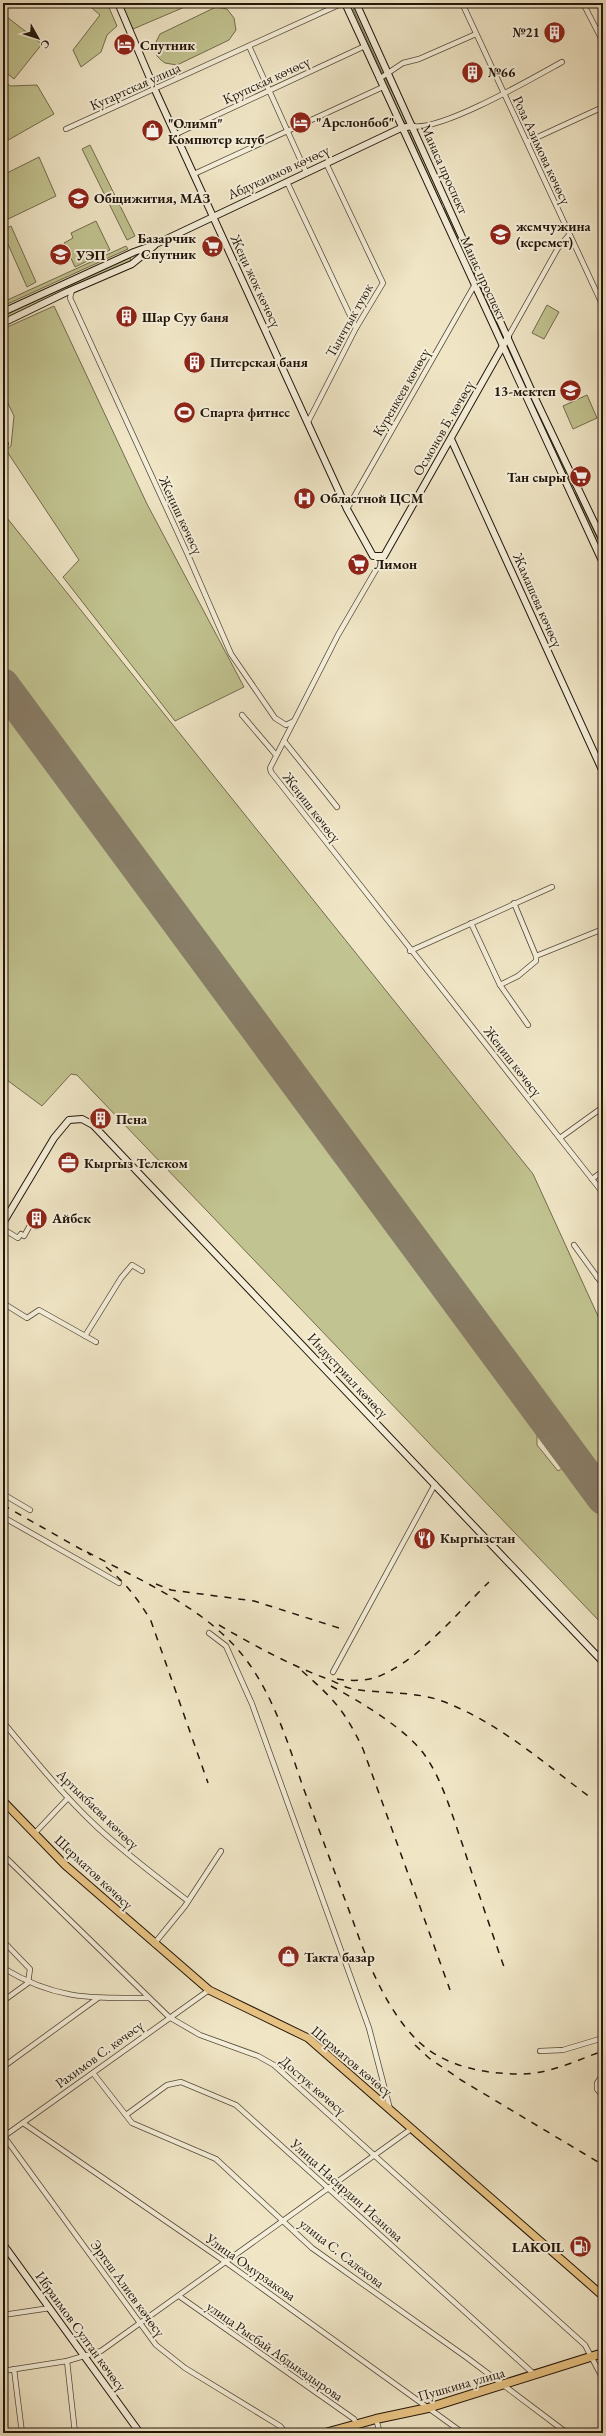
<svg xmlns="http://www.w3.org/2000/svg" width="606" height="2436" viewBox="0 0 606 2436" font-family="'EB Garamond',serif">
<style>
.green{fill:#c1c390;stroke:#726c4d}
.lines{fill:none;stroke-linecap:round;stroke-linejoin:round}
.runway{stroke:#897e68;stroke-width:33}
.minor-casing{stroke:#564939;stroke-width:6}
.secondary-casing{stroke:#22150a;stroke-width:8}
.primary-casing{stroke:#22150a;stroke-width:9}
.trunk-casing{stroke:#22150a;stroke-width:10}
.minor{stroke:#f5efda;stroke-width:4.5}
.secondary{stroke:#f5efda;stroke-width:6}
.primary{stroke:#e8c383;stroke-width:7}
.trunk{stroke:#e8c383;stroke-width:8}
.rail{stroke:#22150a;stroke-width:1.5;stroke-dasharray:7 7;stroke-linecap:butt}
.labels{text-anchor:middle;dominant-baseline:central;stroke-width:4;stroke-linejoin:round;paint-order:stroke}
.poi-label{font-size:14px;font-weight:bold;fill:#22150a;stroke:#f5efda;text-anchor:start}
.street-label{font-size:14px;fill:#22150a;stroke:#f5efda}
</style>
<rect width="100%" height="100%" fill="#f0e6c6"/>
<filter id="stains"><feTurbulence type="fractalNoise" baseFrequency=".005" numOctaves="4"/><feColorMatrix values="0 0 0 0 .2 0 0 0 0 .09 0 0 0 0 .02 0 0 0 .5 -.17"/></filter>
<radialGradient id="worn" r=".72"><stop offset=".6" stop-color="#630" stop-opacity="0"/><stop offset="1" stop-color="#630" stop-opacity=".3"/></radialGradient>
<g class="green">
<path d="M 86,3 L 107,3 L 117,26 L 107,35 L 101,52 L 81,67 L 73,50 L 100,15 Z"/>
<path d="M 120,3 L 194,3 L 133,29 Z"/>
<path d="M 216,7 L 227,9 L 234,18 L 236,30 L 229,40 L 177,65 L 165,63 L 161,60 L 157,56 L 155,44 L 160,34 Z"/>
<path d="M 353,9 L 356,9 L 384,71 L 382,73 Z"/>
<path d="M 3,14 L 42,44 L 14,79 L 3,70 Z"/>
<path d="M 385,78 L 406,120 L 404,123 L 383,80 Z"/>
<path d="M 3,79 L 10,86 L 37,85 L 54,114 L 3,143 Z"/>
<path d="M 409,133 L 411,133 L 443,202 L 441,204 Z"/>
<path d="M 90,145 L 135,236 L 127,240 L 82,149 Z"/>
<path d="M 39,157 L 56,196 L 4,221 L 3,175 Z"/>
<path d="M 444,209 L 446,209 L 472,267 L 471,268 Z"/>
<path d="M 96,221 L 110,250 L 75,267 L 64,243 L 73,238 L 71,233 Z"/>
<path d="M 11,226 L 36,282 L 27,287 L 3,233 L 3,230 Z"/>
<path d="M 126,246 L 128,249 L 3,306 L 3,302 Z"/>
<path d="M 130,257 L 131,261 L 3,320 L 3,315 Z"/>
<path d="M 474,270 L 499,325 L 499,326 L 472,272 Z"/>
<path d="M 547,305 L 559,312 L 544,339 L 532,333 Z"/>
<path d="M 54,306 L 147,504 L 244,687 L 175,721 L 63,577 L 79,560 L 6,450 L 11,446 L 14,416 L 3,393 L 3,329 Z"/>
<path d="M 508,349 L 510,350 L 529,395 L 507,350 Z"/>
<path d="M 587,395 L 597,418 L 573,429 L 563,406 Z"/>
<path d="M 544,430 L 547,430 L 573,485 L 571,487 Z"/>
<path d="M 575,493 L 603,549 L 603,558 L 574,494 Z"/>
<path d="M 3,513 L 533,1174 L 603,1327 L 603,1478 L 3,663 Z"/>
<path d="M 3,708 L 537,1430 L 537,1445 L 558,1471 L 564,1467 L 603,1519 L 603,1625 L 77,1075 L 71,1074 L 42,1106 L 3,1077 Z"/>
</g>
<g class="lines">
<path class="runway" d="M 3,685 L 603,1498"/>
<defs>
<g id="minor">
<path d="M 462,3 L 603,306"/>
<path d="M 583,3 L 603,42"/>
<path d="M 249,46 L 306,172"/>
<path d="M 379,79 L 403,63 L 419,59 L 476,34"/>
<path d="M 412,126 C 440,132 533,78 562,62"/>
<path d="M 66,129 L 343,3"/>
<path d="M 176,134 L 365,46"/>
<path d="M 527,142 L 603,107"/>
<path d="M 194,174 L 383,87"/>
<path d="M 287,182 L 356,328"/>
<path d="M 72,290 L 70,298 L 188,555 L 231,654 L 275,718 L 286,725 L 294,721"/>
<path d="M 508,337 L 558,248 L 569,235"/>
<path d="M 3,403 L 5,402"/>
<path d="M 308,422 L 356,328 L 383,283 L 326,163"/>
<path d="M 3,442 L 6,444"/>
<path d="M 347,509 L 474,286"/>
<path d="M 384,556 L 338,635 L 270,768 L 271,772 L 603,1193"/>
<path d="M 242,715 L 276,755"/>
<path d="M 284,741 L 337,807"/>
<path d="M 514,903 L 536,956"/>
<path d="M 471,923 L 500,985"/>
<path d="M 410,951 L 552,887"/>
<path d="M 528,1025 L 500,985 L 518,976 L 536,961 L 536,956 L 603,929"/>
<path d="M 560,1138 L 603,1107"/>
<path d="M 592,1179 L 603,1171"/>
<path d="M 3,1229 L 18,1238 L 21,1234 L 24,1236 L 33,1220"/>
<path d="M 574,1245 L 603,1285"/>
<path d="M 597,1277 L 603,1273"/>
<path d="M 3,1303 L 27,1318 L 39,1310 L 96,1342"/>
<path d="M 85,1336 L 121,1278 L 132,1265 L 142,1271"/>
<path d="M 3,1494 L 30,1510"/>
<path d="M 3,1517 L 119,1583"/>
<path d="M 209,1633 L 226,1646 L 252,1704 L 369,2028 L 390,2109"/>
<path d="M 333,1672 L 435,1484"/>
<path d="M 3,1722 C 33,1758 63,1795 97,1827 C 126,1854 157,1877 188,1901"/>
<path d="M 34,1834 L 68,1798"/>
<path d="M 3,1855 L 169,2017 L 200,2035 L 258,2056 L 274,2065 L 585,2345 L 603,2379"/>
<path d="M 3,1941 L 30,1969 L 28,1983 L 3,2001"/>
<path d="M 154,1944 L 185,1906 L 221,1851"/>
<path d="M 3,1968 C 56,2000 90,1998 149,1998"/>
<path d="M 540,2051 L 563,2050 L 603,2038"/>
<path d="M 3,2067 L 98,1998"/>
<path d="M 93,2073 L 132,2123 L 216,2159 L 312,2248 L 466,2357 L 567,2433"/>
<path d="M 603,2074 L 597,2083 L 597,2089 L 603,2096"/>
<path d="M 126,2115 L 167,2085 L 181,2082 L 236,2105 L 535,2375"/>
<path d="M 23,2123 L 227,2263 L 463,2433"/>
<path d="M 3,2135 L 156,2345 L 185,2368 L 280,2426 L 286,2433"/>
<path d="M 3,2137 L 209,1990"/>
<path d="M 179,2296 L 354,2419 L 357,2425"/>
<path d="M 3,2315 L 50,2308"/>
<path d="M 67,2361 L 75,2433"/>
<path d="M 14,2369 L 22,2433"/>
<path d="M 3,2371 L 67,2361 L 101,2351 L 411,2129"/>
<path d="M 376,2419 L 380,2433"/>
</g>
<g id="secondary">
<path d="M 118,3 L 155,90 L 347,509 L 373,556 L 384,556 L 508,337"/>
<path d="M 345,3 L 603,563"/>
<path d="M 356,3 L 533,394 L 603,541"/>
<path d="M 3,312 L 134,252 L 156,244 L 401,128 L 412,126"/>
<path d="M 3,323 L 67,292 L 132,264 L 154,246"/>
<path d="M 451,439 L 603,772"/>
<path d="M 3,1223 L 54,1138 L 69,1120 L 82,1119 L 93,1125 L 603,1662"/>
<path d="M 3,2244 L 140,2433"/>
</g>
<path id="primary" d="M 3,1801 L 65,1865 L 209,1990 L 308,2038 L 603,2296"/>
<path id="trunk" d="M 325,2433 L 376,2419 L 428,2408 L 603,2353"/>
</defs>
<use href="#minor" class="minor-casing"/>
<use href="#secondary" class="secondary-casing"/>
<use href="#primary" class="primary-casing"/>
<use href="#trunk" class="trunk-casing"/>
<use href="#minor" class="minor"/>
<use href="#secondary" class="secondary"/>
<use href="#primary" class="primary"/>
<use href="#trunk" class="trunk"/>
<g class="rail">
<path d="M 3,1505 L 91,1555"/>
<path d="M 87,1552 C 145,1583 214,1611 252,1668 C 276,1704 289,1746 303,1787 C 320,1832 336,1876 353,1921 C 367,1961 387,2012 419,2042 C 446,2067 485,2074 521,2074 C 550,2074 577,2060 603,2051"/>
<path d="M 106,1567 C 126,1583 138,1599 151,1621 L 208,1783"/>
<path d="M 156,1584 L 171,1590 L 254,1601 L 339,1628"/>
<path d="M 219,1625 C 253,1645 288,1664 325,1678 C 334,1681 343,1687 353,1689 C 382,1694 415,1691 442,1701 C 498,1722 544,1763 591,1798"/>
<path d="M 302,1671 C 334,1699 345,1711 363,1749 L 450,1990"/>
<path d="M 337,1679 C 349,1681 362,1681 374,1678 C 415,1665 458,1612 489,1582"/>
<path d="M 331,1686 C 359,1701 405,1728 424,1754 C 443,1781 452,1815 463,1846 C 476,1886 490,1927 504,1967"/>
<path d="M 415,2045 L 429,2058 L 461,2080 L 603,2165"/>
</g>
</g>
<defs>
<symbol id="building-disc" viewBox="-11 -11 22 22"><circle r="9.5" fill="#8f2418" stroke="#f5efda"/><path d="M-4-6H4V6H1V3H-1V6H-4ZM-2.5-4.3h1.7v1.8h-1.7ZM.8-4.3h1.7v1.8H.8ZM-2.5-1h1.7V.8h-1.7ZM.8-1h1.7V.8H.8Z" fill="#fff"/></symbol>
<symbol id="hotel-disc" viewBox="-11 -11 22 22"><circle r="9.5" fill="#8f2418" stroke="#f5efda"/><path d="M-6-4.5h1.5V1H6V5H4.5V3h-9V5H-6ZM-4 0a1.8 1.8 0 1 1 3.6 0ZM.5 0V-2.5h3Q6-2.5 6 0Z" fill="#fff"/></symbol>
<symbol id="shop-disc" viewBox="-11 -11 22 22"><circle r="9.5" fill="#8f2418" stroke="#f5efda"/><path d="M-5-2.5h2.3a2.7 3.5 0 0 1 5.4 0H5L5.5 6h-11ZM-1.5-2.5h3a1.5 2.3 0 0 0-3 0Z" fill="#fff"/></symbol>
<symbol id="university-disc" viewBox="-11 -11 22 22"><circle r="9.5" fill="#8f2418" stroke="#f5efda"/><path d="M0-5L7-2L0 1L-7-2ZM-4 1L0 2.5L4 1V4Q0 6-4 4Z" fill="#fff"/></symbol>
<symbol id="school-disc" viewBox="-11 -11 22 22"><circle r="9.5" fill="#8f2418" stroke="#f5efda"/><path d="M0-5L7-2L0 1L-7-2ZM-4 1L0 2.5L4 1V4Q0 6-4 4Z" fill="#fff"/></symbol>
<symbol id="supermarket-disc" viewBox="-11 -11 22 22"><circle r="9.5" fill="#8f2418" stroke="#f5efda"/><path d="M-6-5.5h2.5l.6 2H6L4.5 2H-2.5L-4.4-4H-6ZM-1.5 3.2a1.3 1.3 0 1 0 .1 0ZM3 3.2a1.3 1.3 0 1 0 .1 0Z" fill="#fff"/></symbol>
<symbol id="stadium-disc" viewBox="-11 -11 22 22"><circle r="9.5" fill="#8f2418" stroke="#f5efda"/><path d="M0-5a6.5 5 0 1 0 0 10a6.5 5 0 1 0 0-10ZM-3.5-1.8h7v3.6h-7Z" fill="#fff"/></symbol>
<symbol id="hospital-disc" viewBox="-11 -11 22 22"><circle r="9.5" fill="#8f2418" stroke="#f5efda"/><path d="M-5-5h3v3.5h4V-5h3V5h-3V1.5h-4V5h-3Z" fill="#fff"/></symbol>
<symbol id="office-disc" viewBox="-11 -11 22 22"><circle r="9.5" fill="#8f2418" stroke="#f5efda"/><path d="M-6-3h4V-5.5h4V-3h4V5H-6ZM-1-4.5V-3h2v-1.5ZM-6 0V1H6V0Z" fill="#fff"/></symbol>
<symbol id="restaurant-disc" viewBox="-11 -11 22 22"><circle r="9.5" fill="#8f2418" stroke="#f5efda"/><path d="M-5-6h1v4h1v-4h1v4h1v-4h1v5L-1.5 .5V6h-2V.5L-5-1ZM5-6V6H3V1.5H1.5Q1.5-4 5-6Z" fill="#fff"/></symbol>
<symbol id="fuel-disc" viewBox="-11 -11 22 22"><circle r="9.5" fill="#8f2418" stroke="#f5efda"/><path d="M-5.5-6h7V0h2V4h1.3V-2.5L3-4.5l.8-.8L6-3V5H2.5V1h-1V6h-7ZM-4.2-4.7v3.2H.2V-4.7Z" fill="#fff"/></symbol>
</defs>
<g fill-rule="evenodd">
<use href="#building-disc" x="542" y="20" width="25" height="25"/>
<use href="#hotel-disc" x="112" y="32" width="25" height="25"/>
<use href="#building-disc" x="460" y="60" width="25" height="25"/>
<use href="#hotel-disc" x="288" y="110" width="25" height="25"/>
<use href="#shop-disc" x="140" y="118" width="25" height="25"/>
<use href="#university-disc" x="66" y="186" width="25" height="25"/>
<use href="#school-disc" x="488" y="222" width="25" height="25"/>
<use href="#supermarket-disc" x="200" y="234" width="25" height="25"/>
<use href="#university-disc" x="48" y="242" width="25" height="25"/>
<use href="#building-disc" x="114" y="304" width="25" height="25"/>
<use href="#building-disc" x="182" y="350" width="25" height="25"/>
<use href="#university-disc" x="558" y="378" width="25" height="25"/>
<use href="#stadium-disc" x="172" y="400" width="25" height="25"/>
<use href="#supermarket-disc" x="568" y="464" width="25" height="25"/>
<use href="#hospital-disc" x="292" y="486" width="25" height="25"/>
<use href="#supermarket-disc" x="346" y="552" width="25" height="25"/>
<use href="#building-disc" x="88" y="1106" width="25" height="25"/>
<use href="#office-disc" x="56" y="1150" width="25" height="25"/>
<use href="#building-disc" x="24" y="1206" width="25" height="25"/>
<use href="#restaurant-disc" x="412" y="1526" width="25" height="25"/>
<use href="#shop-disc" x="276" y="1944" width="25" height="25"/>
<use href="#fuel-disc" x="568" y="2234" width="25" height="25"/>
</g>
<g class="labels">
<g class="poi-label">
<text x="540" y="32" text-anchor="end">№21</text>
<text x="140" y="45">Спутник</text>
<text x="488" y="72">№66</text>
<text x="316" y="122">"Арслонбоб"</text>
<text x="168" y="123">"Олимп"<tspan x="168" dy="16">Компютер клуб</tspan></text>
<text x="94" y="198">Общижития, МАЗ</text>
<text x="516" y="226">жемчужина<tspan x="516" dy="16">(керемет)</tspan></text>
<text x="196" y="238" text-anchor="end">Базарчик<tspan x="196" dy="16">Спутник</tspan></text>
<text x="76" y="255">УЭП</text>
<text x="142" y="317">Шар Суу баня</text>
<text x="210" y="362">Питерская баня</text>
<text x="556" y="391" text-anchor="end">13-мектеп</text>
<text x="200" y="412">Спарта фитнес</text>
<text x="566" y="477" text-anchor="end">Тан сыры</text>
<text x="320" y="498">Областной ЦСМ</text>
<text x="374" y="564">Лимон</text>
<text x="116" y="1119">Пена</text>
<text x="84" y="1163">Кыргыз Телеком</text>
<text x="52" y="1218">Айбек</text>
<text x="440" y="1538">Кыргызстан</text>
<text x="304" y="1957">Такта базар</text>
<text x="564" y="2247" text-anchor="end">LAKOIL</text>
</g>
<g class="street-label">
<text transform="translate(266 80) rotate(-25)">Крупская көчөсү</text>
<text transform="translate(135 86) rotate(-24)">Кугартская улица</text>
<text transform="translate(542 150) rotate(65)">Роза Азимова көчөсү</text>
<text transform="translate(445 169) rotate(66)">Манаса проспект</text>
<text transform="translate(278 172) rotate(-25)">Абдукаимов көчөсү</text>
<text transform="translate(484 278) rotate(65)">Манас проспект</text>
<text transform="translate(256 281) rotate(65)">Жеңи жок көчөсү</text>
<text transform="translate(349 320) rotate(-61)">Тынчтык туюк</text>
<text transform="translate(401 392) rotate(-60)">Куренкеев көчөсү</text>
<text transform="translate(443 428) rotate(-60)">Осмонов Б. көчөсү</text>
<text transform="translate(181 515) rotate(65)">Жеңиш көчөсү</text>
<text transform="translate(538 600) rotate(66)">Жамашева көчөсү</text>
<text transform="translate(312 807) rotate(52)">Жеңиш көчөсү</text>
<text transform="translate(513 1061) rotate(52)">Жеңиш көчөсү</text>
<text transform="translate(348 1375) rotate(47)">Индустриал көчөсү</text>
<text transform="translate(98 1809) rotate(44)">Артыкбаева көчөсү</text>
<text transform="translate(94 1872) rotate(43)">Шерматов көчөсү</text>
<text transform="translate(99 2054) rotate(-36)">Рахимов С. көчөсү</text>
<text transform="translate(352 2061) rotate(40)">Шерматов көчөсү</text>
<text transform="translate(313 2085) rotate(41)">Достук көчөсү</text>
<text transform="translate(347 2190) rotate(42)">Улица Насирдин Исанова</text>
<text transform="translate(342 2253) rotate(38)">улица С. Салехова</text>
<text transform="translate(251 2267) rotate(35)">Улица Омурзакова</text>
<text transform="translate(128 2288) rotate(54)">Эргеш Алиев көчөсү</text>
<text transform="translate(81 2331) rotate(54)">Ибраимов Султан көчөсү</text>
<text transform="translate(275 2351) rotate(35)">улица Рысбай Абдыкадырова</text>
<text transform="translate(461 2384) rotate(-16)">Пушкина улица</text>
</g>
</g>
<rect width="606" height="2436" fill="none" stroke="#f0e6c6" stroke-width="16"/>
<rect x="4" y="4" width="598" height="2428" fill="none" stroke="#22150a" stroke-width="2"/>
<rect x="8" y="8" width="590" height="2420" fill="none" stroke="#22150a"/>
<g transform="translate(38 38) rotate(129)" stroke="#f5efda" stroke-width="3" paint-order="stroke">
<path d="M0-3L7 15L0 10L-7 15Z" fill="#22150a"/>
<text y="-6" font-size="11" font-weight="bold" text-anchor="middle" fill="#22150a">С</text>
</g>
<rect width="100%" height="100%" filter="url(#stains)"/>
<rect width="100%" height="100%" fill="url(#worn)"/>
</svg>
